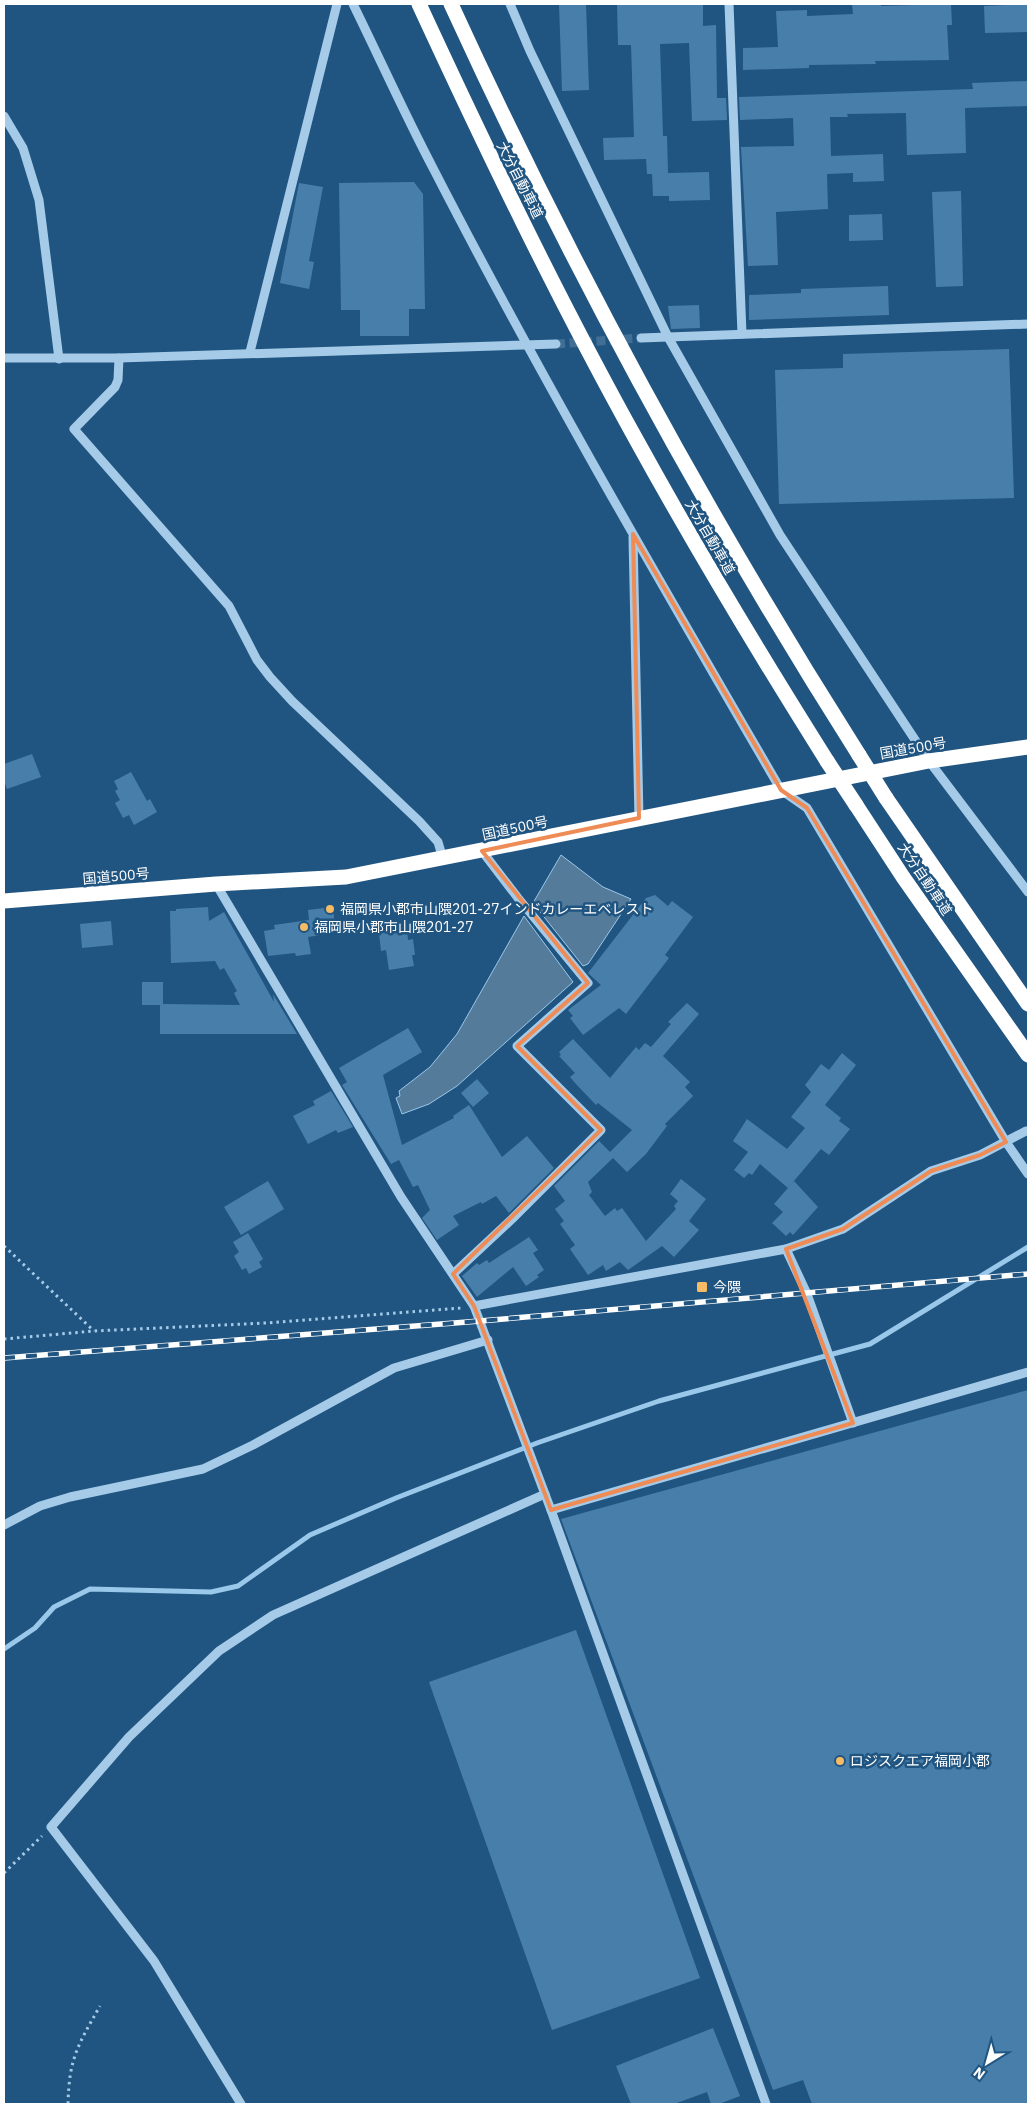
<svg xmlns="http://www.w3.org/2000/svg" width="1032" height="2108" viewBox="0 0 1032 2108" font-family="'IBM Plex Sans','Noto Sans JP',sans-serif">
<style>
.water{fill:#547b9a;stroke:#99c8ea}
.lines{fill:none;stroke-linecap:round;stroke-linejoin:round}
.stream{stroke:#99c8ea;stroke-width:5}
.building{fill:#487faa}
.minor-tunnel{stroke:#416e94;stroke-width:9;stroke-dasharray:9 4.5;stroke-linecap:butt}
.path{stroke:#a5cbe8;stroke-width:3;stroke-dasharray:2.5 4;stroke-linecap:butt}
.minor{stroke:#a5cbe8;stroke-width:9}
.highway{stroke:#fff;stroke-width:15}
.rail-casing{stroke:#fff;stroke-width:5.5}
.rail{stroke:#205581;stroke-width:4;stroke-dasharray:11;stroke-linecap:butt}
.highway-bridge{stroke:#fff;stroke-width:15}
.marked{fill:none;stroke:#ef8b55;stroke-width:4;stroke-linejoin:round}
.poi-dot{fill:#f6bb65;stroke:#205581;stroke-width:2}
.labels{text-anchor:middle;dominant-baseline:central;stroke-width:5;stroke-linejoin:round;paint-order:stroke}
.street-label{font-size:14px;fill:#fff;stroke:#205581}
.poi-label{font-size:14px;fill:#fff;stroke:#205581;text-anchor:start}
</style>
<rect width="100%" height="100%" fill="#205581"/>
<g class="water">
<path d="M 561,855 L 603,887 L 631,899 L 588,964 L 583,966 L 533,903 Z"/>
<path d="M 524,916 L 573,982 L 457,1086 L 429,1104 L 402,1114 L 396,1098 L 400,1096 L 399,1091 L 430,1067 L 457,1034 Z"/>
</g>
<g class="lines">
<path class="stream" d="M 4,1649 L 35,1628 L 54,1607 L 90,1589 L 211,1592 L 238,1586 L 310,1535 L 396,1498 L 537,1443 L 659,1401 L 870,1344 L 1028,1247"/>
</g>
<g class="building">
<path d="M 559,4 L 586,4 L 589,90 L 562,91 Z"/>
<path d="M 617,4 L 703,4 L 703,26 L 716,25 L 717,98 L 726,98 L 727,120 L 692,121 L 689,43 L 660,44 L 663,136 L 667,136 L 668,173 L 709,172 L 710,200 L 669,201 L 669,196 L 653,196 L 652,174 L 647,174 L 646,159 L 604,160 L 603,138 L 634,137 L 631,45 L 618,45 Z"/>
<path d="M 852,4 L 881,4 L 881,6 L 951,4 L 952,25 L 947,25 L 949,60 L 875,61 L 876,64 L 809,65 L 809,68 L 743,70 L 743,48 L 778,47 L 776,11 L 807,10 L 807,16 L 853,14 Z"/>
<path d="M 1028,4 L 1028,32 L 985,33 L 984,6 Z"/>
<path d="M 1028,81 L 1028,106 L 965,108 L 966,153 L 907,155 L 906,113 L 847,114 L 848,117 L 830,117 L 831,156 L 883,154 L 884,181 L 853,182 L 853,173 L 827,174 L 828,209 L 776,212 L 778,265 L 748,266 L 741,147 L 794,146 L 793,118 L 740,120 L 739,97 L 973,89 L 972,83 Z"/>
<path d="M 414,182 L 423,194 L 425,309 L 409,309 L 409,336 L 360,336 L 360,310 L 341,310 L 339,183 Z"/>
<path d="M 299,183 L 323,187 L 309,261 L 314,262 L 309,289 L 280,283 Z"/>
<path d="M 961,191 L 963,286 L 936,287 L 932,192 Z"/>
<path d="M 882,214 L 883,240 L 849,241 L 849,215 Z"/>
<path d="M 888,286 L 889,315 L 749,320 L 749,295 L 801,293 L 801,289 Z"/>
<path d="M 699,305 L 700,328 L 671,329 L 668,306 Z"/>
<path d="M 1009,349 L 1014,498 L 779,504 L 775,370 L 843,368 L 843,354 Z"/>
<path d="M 32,754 L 41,777 L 7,789 L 4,781 L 4,764 Z"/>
<path d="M 131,772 L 147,801 L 150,799 L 157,812 L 134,825 L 129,815 L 123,818 L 115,803 L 120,800 L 115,791 L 118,789 L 114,781 Z"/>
<path d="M 655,895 L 668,906 L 672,901 L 693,917 L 665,955 L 669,958 L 626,1014 L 619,1008 L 583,1035 L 570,1018 L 573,1016 L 568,1010 L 601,985 L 588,973 L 646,898 Z"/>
<path d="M 208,907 L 209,921 L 224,912 L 274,1002 L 273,994 L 297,1034 L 160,1034 L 160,1005 L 142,1005 L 142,982 L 163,982 L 163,1004 L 240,1005 L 234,993 L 237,991 L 224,968 L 220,970 L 215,961 L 171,963 L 170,911 L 176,911 L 176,909 Z"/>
<path d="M 333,907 L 335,929 L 333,929 L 333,933 L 308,937 L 311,954 L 296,956 L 295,953 L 268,956 L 264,931 L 275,929 L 274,925 L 309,920 L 308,910 Z"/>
<path d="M 111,921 L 113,945 L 82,948 L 80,924 Z"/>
<path d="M 407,929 L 408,940 L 413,939 L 415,955 L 412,955 L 414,966 L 389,970 L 386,950 L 381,951 L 379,933 Z"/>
<path d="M 687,1003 L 699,1014 L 663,1056 L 690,1082 L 685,1087 L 693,1096 L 665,1124 L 667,1126 L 646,1154 L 627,1172 L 613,1158 L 588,1182 L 592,1192 L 589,1195 L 605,1216 L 615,1208 L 617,1211 L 622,1208 L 646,1241 L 676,1209 L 674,1206 L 678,1201 L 670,1194 L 681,1179 L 706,1199 L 689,1221 L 699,1230 L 674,1257 L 662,1246 L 628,1270 L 620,1262 L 606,1271 L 603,1265 L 588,1275 L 570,1249 L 575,1245 L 560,1224 L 564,1221 L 555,1209 L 565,1201 L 554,1186 L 599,1141 L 610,1152 L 632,1130 L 598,1103 L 596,1105 L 575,1083 L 570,1077 L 575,1073 L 559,1056 L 561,1055 L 559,1052 L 573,1039 L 610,1078 L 636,1047 L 639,1050 L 645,1043 L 651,1047 L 671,1024 L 668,1022 Z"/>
<path d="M 408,1028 L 422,1052 L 383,1075 L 402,1145 L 454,1118 L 453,1116 L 469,1105 L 502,1157 L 527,1136 L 554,1168 L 509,1213 L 496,1196 L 482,1204 L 481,1202 L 453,1216 L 459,1225 L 437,1240 L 422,1218 L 430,1210 L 418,1185 L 413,1187 L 399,1160 L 391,1164 L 342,1085 L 347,1082 L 339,1068 Z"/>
<path d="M 842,1053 L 856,1065 L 825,1105 L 841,1118 L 839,1121 L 850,1129 L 829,1155 L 821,1149 L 788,1188 L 760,1164 L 752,1175 L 749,1173 L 744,1178 L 734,1170 L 748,1152 L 733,1141 L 747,1119 L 787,1149 L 805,1128 L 791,1117 L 811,1092 L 805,1085 L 821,1064 L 829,1070 Z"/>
<path d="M 477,1079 L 489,1093 L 473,1107 L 461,1093 Z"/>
<path d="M 331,1091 L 353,1127 L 338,1133 L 336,1130 L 308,1144 L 293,1116 L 315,1105 L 313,1101 Z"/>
<path d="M 268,1181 L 284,1209 L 241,1235 L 224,1207 Z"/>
<path d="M 794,1181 L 818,1207 L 793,1235 L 790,1232 L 786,1236 L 772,1223 L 783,1212 L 774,1204 Z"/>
<path d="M 248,1233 L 263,1259 L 259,1262 L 262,1267 L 249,1274 L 246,1268 L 242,1270 L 234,1256 L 239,1252 L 233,1242 Z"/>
<path d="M 529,1237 L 538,1250 L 533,1253 L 544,1270 L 537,1275 L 539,1277 L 526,1286 L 513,1267 L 477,1297 L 462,1276 L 477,1263 L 479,1265 L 487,1260 L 489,1263 Z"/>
<path d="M 1028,1390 L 1028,2104 L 812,2104 L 803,2080 L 773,2090 L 561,1519 Z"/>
<path d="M 576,1630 L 700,1978 L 552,2030 L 429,1682 Z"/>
<path d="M 713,2028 L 740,2096 L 719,2104 L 711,2104 L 707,2092 L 674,2104 L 631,2104 L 616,2066 Z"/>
</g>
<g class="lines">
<path class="minor-tunnel" d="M 556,344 L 641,338"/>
<g class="path">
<path d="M 4,1246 L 94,1331"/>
<path d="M 4,1339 L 94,1331 L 266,1323 L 462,1308"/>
<path d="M 4,1873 L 42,1836"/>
<path d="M 68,2104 C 69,2058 78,2045 100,2006"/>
</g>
<g class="minor">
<path d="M 353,4 C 380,59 405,115 434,170 C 542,380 662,585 781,790 L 807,808 L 1006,1142 L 1028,1174"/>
<path d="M 510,4 L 530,51 L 668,337 L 780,535 L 929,761 L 1028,892"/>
<path d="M 729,4 L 742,334"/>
<path d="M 4,116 L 23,148 L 39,200 L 59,359"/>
<path d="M 641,338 L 1028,324"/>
<path d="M 250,352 L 337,4"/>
<path d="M 4,358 L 119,358 L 556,344"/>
<path d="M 119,358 L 118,380 L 115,387 L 74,429 L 229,606 L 257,660 L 270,677 L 292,701 L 419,821 L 438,842 L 443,859"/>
<path d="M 633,537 L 639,818"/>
<path d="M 216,884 L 401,1197 L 474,1306 L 551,1510 L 766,2104"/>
<path d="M 786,1249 L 807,1294 L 853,1423"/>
<path d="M 453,1274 L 512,1219 L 601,1130 L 517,1046 L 588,983 L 518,898 L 482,851"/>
<path d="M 474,1306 L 786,1249 L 843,1229 L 931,1171 L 980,1155 L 1026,1131"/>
<path d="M 551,1510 L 1028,1372"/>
<path d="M 4,1525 L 40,1506 L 70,1497 L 203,1469 L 253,1445 L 394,1368 L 488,1340"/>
<path d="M 241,2104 L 154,1961 L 51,1827 L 129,1737 L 219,1651 L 273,1615 L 545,1494"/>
</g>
<g class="highway">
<path d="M 419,4 C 487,151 558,299 637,441 C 697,550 761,656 827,761"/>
<path d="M 451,4 C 570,264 706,514 859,755"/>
<path d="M 886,798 L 1028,1004"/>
<path d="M 856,805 L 903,877 L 1028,1055"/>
<path d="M 4,901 L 216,884 L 346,877 L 929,761 L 1028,747"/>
</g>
<defs>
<path id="rail" d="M 4,1358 L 480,1321 L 1028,1274"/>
</defs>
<use href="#rail" class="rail-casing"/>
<use href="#rail" class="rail"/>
<g class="highway-bridge">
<path d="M 859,755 L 886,798"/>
<path d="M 827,761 L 856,805"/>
</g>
</g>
<path class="marked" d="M 633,534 L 781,790 L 807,808 L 1006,1142 L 980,1155 L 931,1171 L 843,1229 L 786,1249 L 853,1423 L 551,1510 L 474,1306 L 453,1274 L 601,1130 L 517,1046 L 588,983 L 482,851 L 639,818 Z"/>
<g class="poi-dot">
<circle cx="330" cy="909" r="5"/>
<circle cx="304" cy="927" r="5"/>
<rect x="696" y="1281" width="12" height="12" rx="2.5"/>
<circle cx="840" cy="1761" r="5"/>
</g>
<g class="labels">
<g class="street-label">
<text transform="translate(520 180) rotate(63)">大分自動車道</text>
<text transform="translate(710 537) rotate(60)">大分自動車道</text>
<text transform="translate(913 748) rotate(-10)">国道500号</text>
<text transform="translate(515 828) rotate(-12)">国道500号</text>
<text transform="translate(116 876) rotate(-5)">国道500号</text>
<text transform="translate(925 879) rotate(56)">大分自動車道</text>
</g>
<g class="poi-label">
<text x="340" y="909">福岡県小郡市山隈201-27インドカレーエベレスト</text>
<text x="314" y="927">福岡県小郡市山隈201-27</text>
<text x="713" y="1287">今隈</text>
<text x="850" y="1761">ロジスクエア福岡小郡</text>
</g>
</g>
<rect width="1032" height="2108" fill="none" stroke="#ffffff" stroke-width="10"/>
<g transform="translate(987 2063) rotate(217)" stroke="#205581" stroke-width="4" paint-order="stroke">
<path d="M0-4L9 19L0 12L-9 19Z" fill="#ffffff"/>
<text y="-8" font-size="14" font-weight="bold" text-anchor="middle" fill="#ffffff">N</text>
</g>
</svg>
